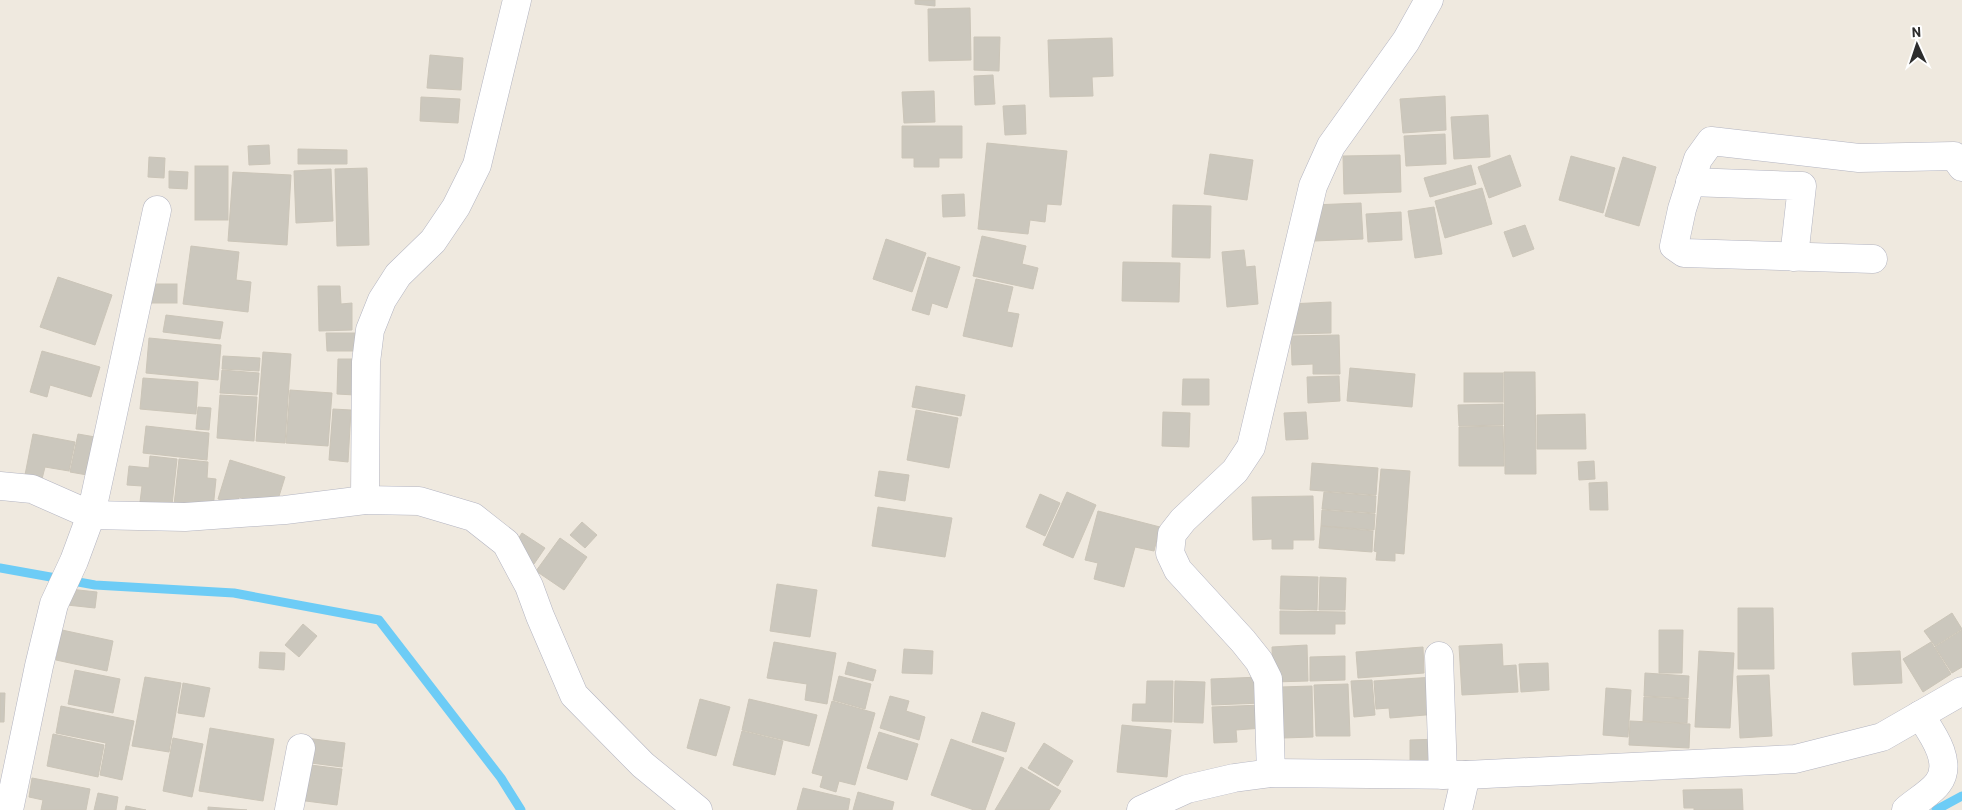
<svg xmlns="http://www.w3.org/2000/svg" width="1962" height="810" viewBox="0 0 1962 810" font-family="Barlow,sans-serif">
<style>
.lines{fill:none;stroke-linecap:round;stroke-linejoin:round}
.stream{stroke:#6dccf6;stroke-width:9}
.building{fill:#cbc7bd;stroke:#cbc5b8}
.minor-casing{stroke:#b3b4c1;stroke-width:29}
.minor{stroke:#fff;stroke-width:28}
</style>
<rect width="100%" height="100%" fill="#efe9df"/>
<g class="lines">
<g class="stream">
<path d="M 0,568 L 95,585 L 234,593 L 379,620 L 501,778 L 521,810"/>
<path d="M 1936,810 L 1962,796"/>
</g>
</g>
<g class="building">
<path d="M 915,0 L 935,0 L 935,6 L 915,4 Z"/>
<path d="M 970,8 L 971,60 L 929,61 L 928,9 Z"/>
<path d="M 974,37 L 1000,37 L 999,71 L 974,70 Z"/>
<path d="M 1112,38 L 1113,76 L 1092,77 L 1093,96 L 1050,97 L 1048,40 Z"/>
<path d="M 430,55 L 463,58 L 461,90 L 427,88 Z"/>
<path d="M 993,75 L 995,104 L 975,105 L 974,76 Z"/>
<path d="M 934,91 L 935,122 L 904,123 L 902,92 Z"/>
<path d="M 1445,96 L 1446,130 L 1403,133 L 1400,99 Z"/>
<path d="M 421,97 L 460,99 L 458,123 L 420,121 Z"/>
<path d="M 1025,105 L 1026,134 L 1005,135 L 1003,106 Z"/>
<path d="M 1488,115 L 1490,157 L 1454,159 L 1451,117 Z"/>
<path d="M 902,126 L 962,126 L 962,158 L 939,158 L 939,167 L 914,167 L 914,158 L 902,158 Z"/>
<path d="M 1445,134 L 1446,164 L 1406,166 L 1404,136 Z"/>
<path d="M 987,143 L 1067,151 L 1061,205 L 1047,204 L 1045,222 L 1030,220 L 1028,234 L 978,229 Z"/>
<path d="M 269,145 L 270,164 L 249,165 L 248,146 Z"/>
<path d="M 298,149 L 347,150 L 347,164 L 298,164 Z"/>
<path d="M 1210,154 L 1253,160 L 1247,200 L 1204,194 Z"/>
<path d="M 1400,155 L 1401,192 L 1344,194 L 1343,156 Z"/>
<path d="M 1510,155 L 1521,186 L 1489,198 L 1478,167 Z"/>
<path d="M 1571,156 L 1615,168 L 1603,213 L 1559,200 Z"/>
<path d="M 149,157 L 165,158 L 164,178 L 148,177 Z"/>
<path d="M 1623,157 L 1656,167 L 1639,226 L 1605,216 Z"/>
<path d="M 1471,165 L 1476,184 L 1430,197 L 1424,178 Z"/>
<rect x="195" y="166" width="33" height="54"/>
<path d="M 367,168 L 369,245 L 337,246 L 335,169 Z"/>
<path d="M 331,169 L 333,221 L 296,223 L 294,171 Z"/>
<path d="M 169,171 L 188,172 L 187,189 L 169,188 Z"/>
<path d="M 233,172 L 291,175 L 287,245 L 228,241 Z"/>
<path d="M 1482,188 L 1492,224 L 1445,238 L 1435,201 Z"/>
<path d="M 964,194 L 965,216 L 943,217 L 942,195 Z"/>
<path d="M 1361,203 L 1363,239 L 1314,241 L 1313,205 Z"/>
<path d="M 1173,205 L 1211,206 L 1210,258 L 1172,257 Z"/>
<path d="M 1434,207 L 1442,254 L 1415,258 L 1408,211 Z"/>
<path d="M 1401,212 L 1402,240 L 1368,242 L 1366,214 Z"/>
<path d="M 1525,225 L 1534,249 L 1513,257 L 1504,232 Z"/>
<path d="M 982,236 L 1026,246 L 1022,264 L 1038,268 L 1033,289 L 973,276 Z"/>
<path d="M 886,239 L 926,253 L 912,292 L 873,279 Z"/>
<path d="M 191,246 L 239,252 L 236,280 L 251,282 L 248,312 L 183,304 Z"/>
<path d="M 1244,250 L 1246,267 L 1255,266 L 1258,304 L 1227,307 L 1222,252 Z"/>
<path d="M 928,257 L 960,267 L 947,308 L 932,303 L 929,315 L 912,310 Z"/>
<path d="M 1123,262 L 1180,263 L 1179,302 L 1122,301 Z"/>
<path d="M 58,277 L 112,295 L 95,345 L 40,327 Z"/>
<path d="M 976,279 L 1013,287 L 1007,312 L 1019,314 L 1012,347 L 963,336 Z"/>
<rect x="151" y="284" width="26" height="19"/>
<path d="M 318,286 L 340,286 L 341,304 L 352,303 L 352,330 L 319,331 Z"/>
<path d="M 1331,302 L 1331,333 L 1290,334 L 1289,304 Z"/>
<path d="M 166,315 L 223,322 L 220,339 L 163,332 Z"/>
<path d="M 326,333 L 357,333 L 358,351 L 327,351 Z"/>
<path d="M 1339,335 L 1340,374 L 1313,374 L 1313,364 L 1292,365 L 1291,336 Z"/>
<path d="M 149,338 L 221,345 L 218,380 L 146,373 Z"/>
<path d="M 42,351 L 100,367 L 91,397 L 50,385 L 47,397 L 30,392 Z"/>
<path d="M 263,352 L 291,354 L 285,443 L 256,441 Z"/>
<path d="M 223,356 L 260,358 L 259,371 L 222,369 Z"/>
<path d="M 338,359 L 357,359 L 355,395 L 337,394 Z"/>
<path d="M 1350,368 L 1415,374 L 1412,407 L 1347,401 Z"/>
<path d="M 222,370 L 259,373 L 257,395 L 220,393 Z"/>
<path d="M 1504,372 L 1535,372 L 1536,474 L 1505,474 Z"/>
<rect x="1464" y="373" width="39" height="29"/>
<path d="M 1339,376 L 1340,401 L 1308,403 L 1307,377 Z"/>
<path d="M 143,378 L 198,382 L 196,414 L 140,409 Z"/>
<path d="M 1183,379 L 1209,379 L 1209,405 L 1182,405 Z"/>
<path d="M 916,386 L 965,395 L 961,416 L 912,407 Z"/>
<path d="M 290,390 L 332,393 L 328,446 L 286,443 Z"/>
<path d="M 220,395 L 257,397 L 254,441 L 217,438 Z"/>
<path d="M 1503,404 L 1503,425 L 1459,426 L 1458,405 Z"/>
<path d="M 198,407 L 211,408 L 209,430 L 196,429 Z"/>
<path d="M 333,409 L 351,410 L 348,462 L 329,460 Z"/>
<path d="M 916,410 L 958,418 L 949,468 L 907,460 Z"/>
<path d="M 1163,412 L 1190,413 L 1189,447 L 1162,446 Z"/>
<path d="M 1306,412 L 1308,439 L 1286,440 L 1284,413 Z"/>
<path d="M 1585,414 L 1586,449 L 1537,449 L 1537,415 Z"/>
<path d="M 146,426 L 209,433 L 207,460 L 143,453 Z"/>
<path d="M 1503,426 L 1504,466 L 1459,466 L 1459,427 Z"/>
<path d="M 33,434 L 75,442 L 69,471 L 45,467 L 41,483 L 24,480 Z"/>
<path d="M 78,434 L 101,438 L 93,476 L 70,472 Z"/>
<path d="M 150,456 L 177,459 L 172,505 L 140,502 L 142,486 L 127,485 L 129,466 L 149,468 Z"/>
<path d="M 179,459 L 208,462 L 207,478 L 216,479 L 213,509 L 174,505 Z"/>
<path d="M 230,460 L 285,477 L 275,509 L 239,497 L 237,505 L 218,499 Z"/>
<path d="M 1594,461 L 1595,479 L 1579,480 L 1578,462 Z"/>
<path d="M 1312,463 L 1378,468 L 1376,495 L 1310,490 Z"/>
<path d="M 1381,469 L 1410,471 L 1404,554 L 1395,553 L 1395,561 L 1376,560 L 1377,552 L 1374,551 Z"/>
<path d="M 879,471 L 909,475 L 905,501 L 875,496 Z"/>
<path d="M 1607,482 L 1608,510 L 1590,510 L 1589,483 Z"/>
<path d="M 1067,492 L 1096,505 L 1073,558 L 1043,545 Z"/>
<path d="M 1324,492 L 1376,496 L 1375,513 L 1322,509 Z"/>
<path d="M 1040,494 L 1060,503 L 1045,536 L 1026,527 Z"/>
<path d="M 1313,496 L 1314,540 L 1293,540 L 1293,549 L 1272,549 L 1272,539 L 1253,540 L 1252,497 Z"/>
<path d="M 878,507 L 952,518 L 945,557 L 872,546 Z"/>
<path d="M 1322,510 L 1375,514 L 1374,530 L 1321,526 Z"/>
<path d="M 1098,511 L 1160,527 L 1154,551 L 1135,547 L 1124,587 L 1094,579 L 1098,563 L 1085,560 Z"/>
<path d="M 582,522 L 597,535 L 585,548 L 570,535 Z"/>
<path d="M 1321,526 L 1373,531 L 1372,552 L 1319,548 Z"/>
<path d="M 522,533 L 545,548 L 534,564 L 511,549 Z"/>
<path d="M 560,538 L 587,557 L 564,590 L 536,571 Z"/>
<path d="M 1281,576 L 1318,577 L 1317,610 L 1280,609 Z"/>
<path d="M 1320,577 L 1346,578 L 1345,610 L 1319,610 Z"/>
<path d="M 777,584 L 817,590 L 810,637 L 770,631 Z"/>
<path d="M 69,589 L 97,592 L 95,608 L 67,605 Z"/>
<path d="M 1738,608 L 1773,608 L 1774,669 L 1738,669 Z"/>
<path d="M 1280,611 L 1345,612 L 1345,624 L 1335,624 L 1335,634 L 1280,634 Z"/>
<path d="M 1952,613 L 1962,629 L 1935,646 L 1924,631 Z"/>
<path d="M 303,624 L 317,636 L 299,657 L 285,645 Z"/>
<path d="M 62,630 L 113,641 L 107,671 L 56,660 Z"/>
<path d="M 1659,630 L 1683,630 L 1682,673 L 1659,673 Z"/>
<path d="M 1962,630 L 1962,667 L 1952,673 L 1935,647 Z"/>
<path d="M 774,642 L 836,653 L 827,704 L 805,700 L 807,684 L 767,678 Z"/>
<path d="M 1931,642 L 1951,674 L 1923,692 L 1903,659 Z"/>
<path d="M 1502,644 L 1503,666 L 1516,665 L 1518,692 L 1462,695 L 1459,646 Z"/>
<path d="M 1307,645 L 1308,681 L 1273,682 L 1272,647 Z"/>
<path d="M 1423,647 L 1424,673 L 1358,678 L 1356,652 Z"/>
<path d="M 904,649 L 933,651 L 932,674 L 902,673 Z"/>
<path d="M 1699,651 L 1734,653 L 1730,728 L 1695,727 Z"/>
<path d="M 1900,651 L 1902,683 L 1854,685 L 1852,653 Z"/>
<path d="M 260,652 L 285,653 L 284,670 L 259,668 Z"/>
<path d="M 1345,656 L 1345,680 L 1310,681 L 1310,657 Z"/>
<path d="M 848,662 L 876,670 L 873,681 L 845,674 Z"/>
<path d="M 1548,663 L 1549,690 L 1521,692 L 1519,664 Z"/>
<path d="M 75,670 L 120,679 L 113,713 L 68,704 Z"/>
<path d="M 1645,673 L 1689,676 L 1688,698 L 1644,696 Z"/>
<path d="M 1769,675 L 1772,736 L 1740,738 L 1737,676 Z"/>
<path d="M 839,676 L 871,684 L 865,709 L 833,700 Z"/>
<path d="M 145,677 L 181,683 L 169,752 L 132,746 Z"/>
<path d="M 1261,677 L 1262,703 L 1212,705 L 1211,679 Z"/>
<path d="M 1434,677 L 1437,714 L 1390,718 L 1389,708 L 1376,709 L 1374,681 Z"/>
<path d="M 1372,680 L 1375,715 L 1354,717 L 1351,681 Z"/>
<path d="M 1147,681 L 1173,681 L 1172,722 L 1132,721 L 1133,704 L 1146,704 Z"/>
<path d="M 1175,681 L 1205,682 L 1203,723 L 1174,722 Z"/>
<path d="M 183,683 L 210,688 L 204,717 L 178,713 Z"/>
<path d="M 1348,684 L 1350,736 L 1316,736 L 1314,685 Z"/>
<path d="M 1312,686 L 1313,737 L 1283,738 L 1281,687 Z"/>
<path d="M 1606,688 L 1631,690 L 1628,737 L 1603,735 Z"/>
<path d="M 0,693 L 5,693 L 4,722 L 0,722 Z"/>
<path d="M 890,696 L 909,701 L 906,711 L 925,717 L 919,740 L 880,728 Z"/>
<path d="M 1644,697 L 1688,699 L 1687,723 L 1643,721 Z"/>
<path d="M 700,699 L 730,707 L 716,756 L 687,748 Z"/>
<path d="M 749,699 L 817,715 L 809,746 L 742,730 Z"/>
<path d="M 832,701 L 875,713 L 855,785 L 839,781 L 836,792 L 820,787 L 823,776 L 812,773 Z"/>
<path d="M 1262,705 L 1263,728 L 1236,730 L 1237,742 L 1214,743 L 1212,707 Z"/>
<path d="M 61,706 L 134,721 L 122,780 L 100,775 L 106,743 L 56,733 Z"/>
<path d="M 982,712 L 1015,723 L 1006,752 L 972,742 Z"/>
<path d="M 1630,721 L 1690,724 L 1689,748 L 1629,745 Z"/>
<path d="M 1122,725 L 1171,730 L 1167,777 L 1117,772 Z"/>
<path d="M 210,728 L 274,739 L 263,801 L 199,791 Z"/>
<path d="M 742,731 L 783,741 L 775,775 L 733,765 Z"/>
<path d="M 879,732 L 918,744 L 907,780 L 867,768 Z"/>
<path d="M 53,734 L 104,745 L 98,777 L 47,766 Z"/>
<path d="M 173,738 L 203,744 L 192,797 L 163,791 Z"/>
<path d="M 306,738 L 345,743 L 342,767 L 303,762 Z"/>
<path d="M 951,739 L 1004,758 L 985,810 L 974,810 L 931,795 Z"/>
<path d="M 1440,739 L 1440,768 L 1410,769 L 1410,740 Z"/>
<path d="M 1044,743 L 1073,761 L 1058,786 L 1028,768 Z"/>
<path d="M 303,764 L 342,769 L 337,805 L 298,800 Z"/>
<path d="M 1021,767 L 1061,791 L 1049,810 L 995,810 Z"/>
<path d="M 32,778 L 90,789 L 86,810 L 41,810 L 43,800 L 29,797 Z"/>
<path d="M 803,788 L 850,799 L 848,810 L 797,810 Z"/>
<path d="M 1742,789 L 1743,810 L 1694,810 L 1694,808 L 1684,808 L 1683,790 Z"/>
<path d="M 858,792 L 894,802 L 892,810 L 853,810 Z"/>
<path d="M 98,793 L 118,797 L 116,810 L 94,810 Z"/>
<path d="M 126,806 L 146,810 L 125,810 Z"/>
<path d="M 208,807 L 247,810 L 208,810 Z"/>
</g>
<g class="lines">
<defs>
<g id="minor">
<path d="M 1690,182 L 1802,186 L 1794,257"/>
<path d="M 1873,259 L 1684,253 L 1674,246 L 1682,209 L 1698,159 L 1711,141 L 1859,158 L 1954,156 L 1962,167"/>
<path d="M 0,486 L 32,489 L 91,515 L 185,517 L 285,510 L 365,500 L 419,501 L 473,517 L 506,543 L 529,586 L 540,616 L 574,695 L 643,765 L 698,810"/>
<path d="M 365,500 L 366,362 L 370,330 L 382,300 L 398,275 L 433,241 L 456,207 L 477,165 L 517,0"/>
<path d="M 1439,656 L 1443,775"/>
<path d="M 1271,773 L 1268,679 L 1259,661 L 1243,641 L 1178,570 L 1170,553 L 1172,534 L 1183,520 L 1235,471 L 1251,447 L 1313,186 L 1331,146 L 1406,41 L 1429,0"/>
<path d="M 9,810 L 39,666 L 54,604 L 74,561 L 91,515 L 157,210"/>
<path d="M 289,810 L 301,748"/>
<path d="M 1141,810 L 1187,789 L 1234,778 L 1271,773 L 1466,775 L 1795,759 L 1882,737 L 1962,691"/>
<path d="M 1458,810 L 1466,775"/>
<path d="M 1906,810 C 1915,802 1932,792 1938,783 C 1954,762 1931,732 1920,715"/>
</g>
</defs>
<use href="#minor" class="minor-casing"/>
<use href="#minor" class="minor"/>
</g>
<g transform="translate(1917 45) rotate(357)" stroke="#ffffff" stroke-width="4" paint-order="stroke">
<path d="M0-4L9 19L0 12L-9 19Z" fill="#2d2d2d"/>
<text y="-8" font-size="14" font-weight="bold" text-anchor="middle" fill="#2d2d2d">N</text>
</g>
</svg>
